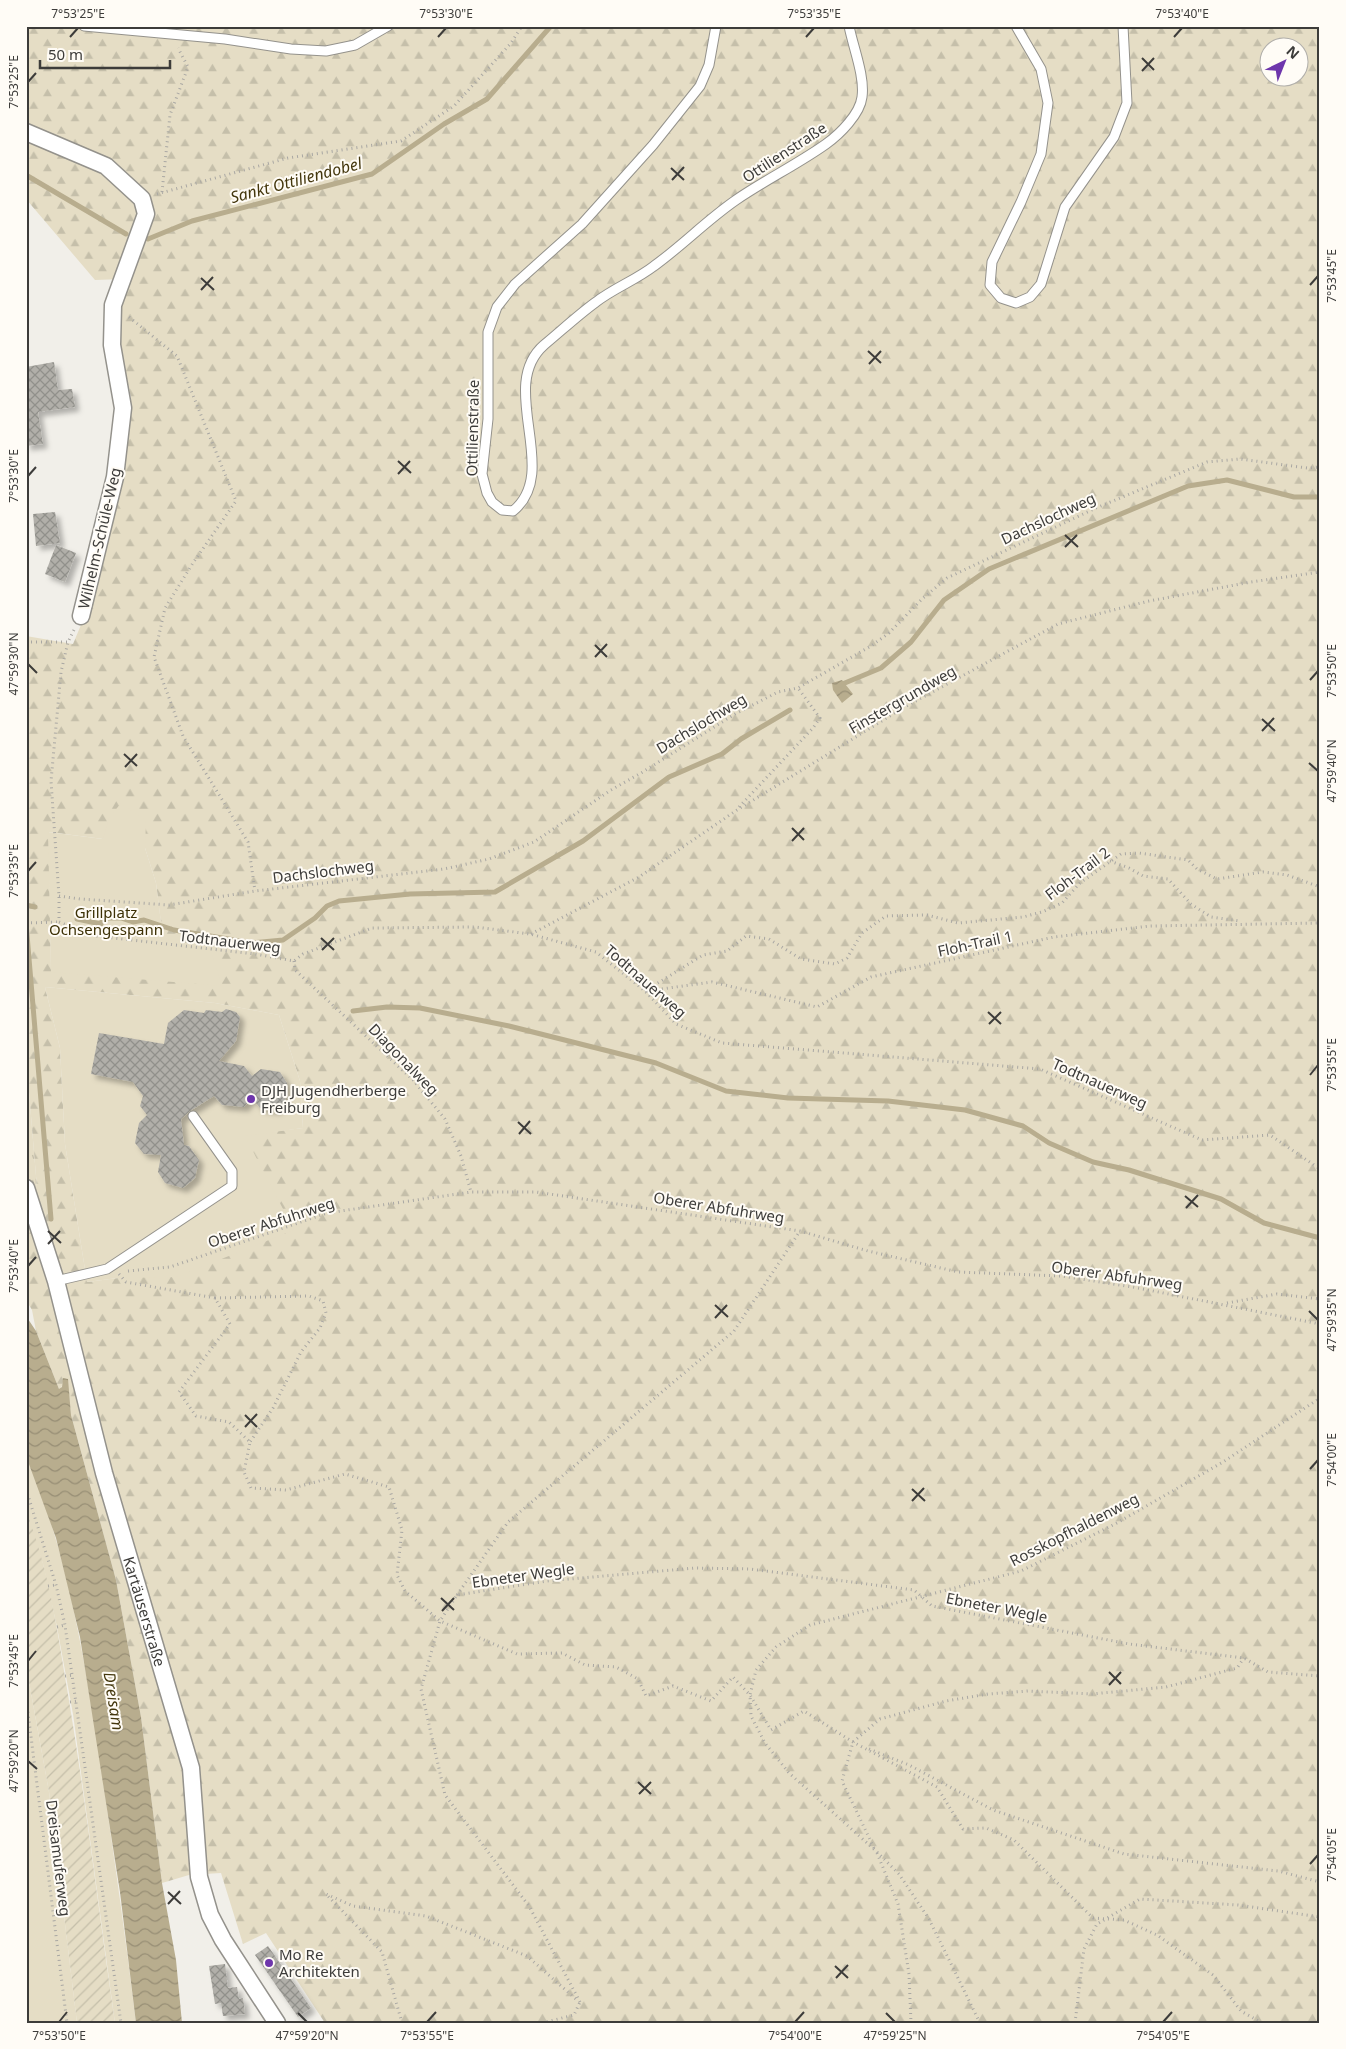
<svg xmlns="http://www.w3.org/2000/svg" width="1346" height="2049" viewBox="0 0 1346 2049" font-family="'Noto Sans',sans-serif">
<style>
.grass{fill:url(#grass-tufts)}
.forest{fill:url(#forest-firs);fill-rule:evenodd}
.park{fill:#e5ddc5}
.garden{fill:url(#garden-furrows)}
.water{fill:url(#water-waves)}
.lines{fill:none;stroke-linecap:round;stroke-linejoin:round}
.stream{stroke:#b8ad8e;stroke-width:5}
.building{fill:url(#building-cross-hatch);filter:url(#shadow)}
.lane-casing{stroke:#94928c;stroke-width:11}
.street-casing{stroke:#94928c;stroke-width:19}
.path{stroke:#a9a7a3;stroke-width:3;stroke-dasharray:1 4;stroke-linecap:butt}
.lane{stroke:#fff;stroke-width:9}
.street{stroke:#fff;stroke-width:16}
.ticks{fill:none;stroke:#3d3c3a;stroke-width:2}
.poi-dot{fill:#6e36ac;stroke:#fffcf6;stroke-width:2}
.labels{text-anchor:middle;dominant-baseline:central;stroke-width:4;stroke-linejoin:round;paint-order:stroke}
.street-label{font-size:15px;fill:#3d3c3a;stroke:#fffcf6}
.park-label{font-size:15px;fill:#3c3005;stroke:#fffcf6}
.poi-label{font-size:15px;fill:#3d3c3a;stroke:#fffcf6;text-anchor:start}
.water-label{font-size:16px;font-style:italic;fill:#44370d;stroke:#fffcf6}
.neatline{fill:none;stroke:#3d3c3a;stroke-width:2}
.ticks-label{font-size:12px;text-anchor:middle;fill:#3d3c3a}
</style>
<defs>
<pattern id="grass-tufts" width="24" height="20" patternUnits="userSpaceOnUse" patternTransform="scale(1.25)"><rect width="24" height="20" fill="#e5ddc5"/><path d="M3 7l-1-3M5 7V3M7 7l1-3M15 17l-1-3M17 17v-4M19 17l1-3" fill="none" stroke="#c5bfaa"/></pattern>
<pattern id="forest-firs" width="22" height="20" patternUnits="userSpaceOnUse" patternTransform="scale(1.25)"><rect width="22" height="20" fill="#e5ddc5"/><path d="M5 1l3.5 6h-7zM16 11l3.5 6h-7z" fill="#c5bfaa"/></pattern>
<pattern id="garden-furrows" width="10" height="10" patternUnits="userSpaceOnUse" patternTransform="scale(1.25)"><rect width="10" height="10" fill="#e5ddc5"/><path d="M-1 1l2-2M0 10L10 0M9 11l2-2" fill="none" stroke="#c5bfaa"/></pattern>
<pattern id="water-waves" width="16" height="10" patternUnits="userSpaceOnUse" patternTransform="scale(1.25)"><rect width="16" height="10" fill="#b8ad8e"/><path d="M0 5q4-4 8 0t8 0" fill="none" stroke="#978e75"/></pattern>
<pattern id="building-cross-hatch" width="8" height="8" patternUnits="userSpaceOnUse" patternTransform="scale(1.25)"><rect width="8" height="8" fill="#b1afa9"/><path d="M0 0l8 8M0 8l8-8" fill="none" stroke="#91908b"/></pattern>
<filter id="shadow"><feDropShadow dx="4.5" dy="4.5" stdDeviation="2.5" flood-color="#0004"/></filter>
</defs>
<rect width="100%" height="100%" fill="#f1efe9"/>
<path class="grass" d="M 26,1056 L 37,1188 L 26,1188 Z"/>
<path class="forest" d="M 26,26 L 1320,26 L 1320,2023 L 325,2023 L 266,1933 L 243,1944 L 221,1873 L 189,1875 L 162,1883 L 141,1717 L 116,1580 L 71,1415 L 69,1395 L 63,1382 L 61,1389 L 59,1389 L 36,1331 L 32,1310 L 26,1300 L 26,1188 L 37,1188 L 26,1056 L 26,636 L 73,644 L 88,608 L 125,469 L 131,398 L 119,340 L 118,314 L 125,279 L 95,280 L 26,199 ZM 1268,48 L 1298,48 L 1298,78 L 1268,78 ZM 145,821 L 145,848 L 156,883 L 163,939 L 210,948 L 51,972 L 49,832 L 103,839 ZM 45,987 L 215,1003 L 279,1015 L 300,1081 L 303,1128 L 244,1135 L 118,1278 L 87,1282 L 65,1144 L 60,1048 Z"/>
<g class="park">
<path d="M 121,803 L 146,821 L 145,848 L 156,883 L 163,938 L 210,948 L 222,986 L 51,972 L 48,832 L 103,839 L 109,818 Z"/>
<path d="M 45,987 L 215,1003 L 279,1015 L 300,1081 L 303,1128 L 245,1136 L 294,1230 L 176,1277 L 118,1278 L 87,1282 L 65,1144 L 60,1048 Z"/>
<path d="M 26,1456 C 67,1550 83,1652 99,1753 C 112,1843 125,1932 136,2023 L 115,2023 L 73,1714 L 57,1627 L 43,1564 L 26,1511 Z"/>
<path d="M 26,1665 L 49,1792 L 77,2023 L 26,2023 Z"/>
</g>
<path class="garden" d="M 26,1511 C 47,1564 56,1621 65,1677 C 85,1792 98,1908 115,2023 L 77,2023 L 49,1792 L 26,1665 Z"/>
<g class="water">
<path d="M 842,680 L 853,694 L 842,703 L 833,690 L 832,683 Z"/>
<path d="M 26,1316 L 36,1331 L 59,1389 L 62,1387 L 63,1378 L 68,1379 L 71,1415 L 116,1580 L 141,1717 L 162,1883 L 176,1960 L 182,2023 L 136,2023 L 120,1892 L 80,1637 L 56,1538 L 26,1456 Z"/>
</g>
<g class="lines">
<g class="stream">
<path d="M 26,175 L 126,234"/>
<path d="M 148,239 L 192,221 L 372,174 L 444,124 L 487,99 L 551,26"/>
<path d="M 840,685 L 881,668 L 911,642 L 944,600 L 989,569 L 1188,486 L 1227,480 L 1294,497 L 1320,497"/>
<path d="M 26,905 L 35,907"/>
<path d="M 77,919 L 101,924 L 103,918 L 121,918 L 133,922 L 144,920 L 174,930 L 252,943 L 283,940 L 315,918 L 327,906 L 339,901 L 410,894 L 495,892 L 583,841 L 669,777 L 722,754 L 741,739 L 790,710"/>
<path d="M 26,923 L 51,1219"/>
<path d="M 353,1011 L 387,1007 L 420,1008 L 509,1026 L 656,1063 L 726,1091 L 788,1098 L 888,1101 L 965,1110 L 1023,1126 L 1049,1143 L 1093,1162 L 1129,1170 L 1221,1199 L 1264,1223 L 1320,1238"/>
</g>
</g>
<g class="building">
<path d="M 54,362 L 58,390 L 72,389 L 75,407 L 38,412 L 43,444 L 26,446 L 26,367 Z"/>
<path d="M 55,512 L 60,543 L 36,546 L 33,514 Z"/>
<path d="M 56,545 L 76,553 L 65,582 L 45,574 Z"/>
<path d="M 226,1009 L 236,1012 L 240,1017 L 236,1041 L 219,1061 L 244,1066 L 252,1076 L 261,1069 L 280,1072 L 287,1083 L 285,1101 L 276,1110 L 260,1108 L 252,1098 L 244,1107 L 222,1105 L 214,1096 L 190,1111 L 181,1119 L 184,1145 L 189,1146 L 199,1160 L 195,1178 L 183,1188 L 165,1183 L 158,1172 L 161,1155 L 144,1154 L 135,1143 L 139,1123 L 147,1115 L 140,1106 L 143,1096 L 133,1082 L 91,1074 L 99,1033 L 164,1044 L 168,1023 L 184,1010 L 204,1013 L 206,1010 L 222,1012 Z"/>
<path d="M 268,1946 L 311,2008 L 298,2017 L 255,1955 Z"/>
<path d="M 225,1964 L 228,1988 L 237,1987 L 239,1999 L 243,1998 L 245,2014 L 223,2016 L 221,2003 L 215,2004 L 209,1966 Z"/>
</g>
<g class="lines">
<defs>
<g id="lane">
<path d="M 84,26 L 225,39 L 291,49 L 326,51 L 355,45 L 388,26"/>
<path d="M 716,26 L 709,65 L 700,86 L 653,145 L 582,224 L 515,284 L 497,307 L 488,332 L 488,419 L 482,474 L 487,493 L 492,502 L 502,510 L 513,511 C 562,471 496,387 544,345 C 561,331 578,315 596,302 C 614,288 636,280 654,266 C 683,245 707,220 736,200 C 765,180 798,164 826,144 C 840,134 860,114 862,97 C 865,76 853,47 849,26"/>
<path d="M 1016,26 L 1041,69 L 1048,103 L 1041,154 L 1021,202 L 992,262 L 990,285 L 1001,298 L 1016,303 L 1030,297 L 1041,284 L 1065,207 L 1114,137 L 1127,103 L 1123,26"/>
<path d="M 56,1281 L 107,1269 L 232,1186 L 232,1171 L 193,1116"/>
</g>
<g id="street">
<path d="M 26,132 L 106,166 L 142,199 L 146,214 L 113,305 L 112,345 L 123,408 L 115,477 L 81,616"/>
<path id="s1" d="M 26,1188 L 56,1281 L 104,1473 L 191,1768 L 199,1877 L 210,1915 L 223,1940 L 277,2023"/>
</g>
</defs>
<use href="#lane" class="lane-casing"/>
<use href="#street" class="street-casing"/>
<g class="path">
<path d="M 162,192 L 170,115 L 188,67 L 178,48"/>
<path d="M 157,194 L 288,158 L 401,141 L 454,106 L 511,43 L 522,26"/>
<path d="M 129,317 L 177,356 L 236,501 L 193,563 L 165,608 L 154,657 L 183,736 L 248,842 L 255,891"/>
<path d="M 74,630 L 68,642 L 61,672 L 51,781 L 59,896 L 59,922 L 96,936 L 255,954 L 294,961 L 303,954 L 372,928 L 475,927 L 530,934 L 596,952 L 645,991 L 676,1024 L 722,1043 L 1040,1069 L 1202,1140 L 1270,1135 L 1320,1169"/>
<path d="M 26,642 L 68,642"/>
<path d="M 739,807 L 813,728 L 820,718 L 798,688"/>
<path d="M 1110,861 L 1129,868 L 1143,876 L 1168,879 L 1191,904 L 1211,917 L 1240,921"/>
<path d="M 59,896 L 80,899 L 169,905 L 255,891 L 444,869 L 489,859 L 534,842 L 611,790 L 641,773 L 735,714 L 778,692 L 798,688 L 871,646 L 889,633 L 922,599 L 947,578 L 1096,508 L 1207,462 L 1240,459 L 1307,468 L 1320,467"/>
<path d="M 26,923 L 59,922"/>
<path d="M 531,934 L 639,877 L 737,810 L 903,708 L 1058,624 L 1149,601 L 1251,582 L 1320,572"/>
<path d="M 294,961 L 295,970 L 413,1080 L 445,1119 L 461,1156 L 471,1192"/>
<path d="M 645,991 L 703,955 L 727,951 L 746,936 L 769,939 L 801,959 L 835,964 L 847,958 L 862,933 L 886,916 L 927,915 L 958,923 L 1023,917 L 1042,912 L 1062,903 L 1080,883 L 1121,854 L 1139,853 L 1188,860 L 1197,869 L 1217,879 L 1263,872 L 1287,875 L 1320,887"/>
<path d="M 647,991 L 712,982 L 817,1007 L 871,977 L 1054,937 L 1150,926 L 1320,923"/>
<path d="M 128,1271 L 170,1267 L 327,1213 L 471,1192 L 536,1192 L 800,1231 L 868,1251 L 958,1272 L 1061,1276 L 1133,1287 L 1320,1324"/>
<path d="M 119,1274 L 126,1282 L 215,1298 L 230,1324 L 179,1392 L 196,1416 L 229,1422 L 250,1442 L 244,1472 L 251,1488 L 286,1490 L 345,1474 L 389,1487 L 402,1530 L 397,1575 L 405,1591 L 440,1621 L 517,1654 L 562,1653 L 585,1665 L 616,1667 L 638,1679 L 646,1696 L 673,1686 L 711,1701 L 733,1677 L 750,1695 L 771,1730 L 804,1711 L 853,1742 L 937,1787 L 963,1829 L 986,1828 L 1014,1840 L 1093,1918 L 1124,1920 L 1157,1935 L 1213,1975 L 1241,2011 L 1262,2023"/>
<path d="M 215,1298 L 309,1296 L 323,1301 L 326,1313 L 320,1328 L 301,1352 L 273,1408 L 250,1442"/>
<path d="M 1227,1303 L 1277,1294 L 1320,1299"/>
<path d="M 26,1489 L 56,1585 L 65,1625 L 121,2023"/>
<path d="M 48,1586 L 56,1585"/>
<path d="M 457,1595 L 508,1522 L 734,1331 L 800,1231"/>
<path d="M 57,1627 L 65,1625"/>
<path d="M 65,1676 L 74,1675"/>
<path d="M 26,1697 L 67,2023"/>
<path d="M 70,1702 L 78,1701"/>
<path d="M 869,1749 L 909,1765 L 993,1810 L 1124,1854 L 1278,1871 L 1320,1882"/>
<path d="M 874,1848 L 842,1781 L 853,1742 L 880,1719 L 946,1701 L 988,1694 L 1028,1691 L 1092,1694 L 1166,1687 L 1237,1668 L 1244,1658"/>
<path d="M 877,1853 L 898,1904 L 909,1974 L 911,2023"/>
<path d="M 580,2002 L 529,1906 L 445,1795 L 421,1689 L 440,1621 L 457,1595 L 547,1581 L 695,1568 L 750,1569 L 914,1590 L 932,1606 L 1129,1644 L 1244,1658 L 1268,1672 L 1320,1676"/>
<path d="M 402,2023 L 382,1952 L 326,1894 L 353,1906 L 426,1916 L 527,1956 L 577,2000"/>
<path d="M 542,2023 L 574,2015 L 580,2002"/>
<path d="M 980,2023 L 929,1919 L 899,1874 L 876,1851 L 789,1773 L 765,1743 L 751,1716 L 750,1695 L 756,1670 L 776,1647 L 810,1625 L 1021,1571 L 1115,1524 L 1223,1462 L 1320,1398"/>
<path d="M 1075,2023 L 1084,1949 L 1097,1924 L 1140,1899 L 1238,1905 L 1320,1917"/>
</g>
<use href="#lane" class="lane"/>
<use href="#street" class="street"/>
</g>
<path class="ticks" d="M 70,37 L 78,28M 438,37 L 446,28M 806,37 L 814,28M 1174,37 L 1182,28M 1142,58 L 1154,70M 1142,71 L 1154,58M 28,82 L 36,73M 671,168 L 684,180M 672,180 L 684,167M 201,278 L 214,290M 1310,285 L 1318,276M 201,290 L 213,277M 868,351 L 881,363M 869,364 L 881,351M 398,461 L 411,473M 398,474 L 410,461M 28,476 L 36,467M 1065,535 L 1078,547M 1065,547 L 1077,535M 595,645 L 607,657M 595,657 L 607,644M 28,664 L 37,673M 1310,680 L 1318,671M 1262,719 L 1275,731M 1262,731 L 1274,718M 124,754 L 137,766M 1309,763 L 1318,771M 125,767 L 137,754M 792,828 L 804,840M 792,841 L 804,828M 28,871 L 36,862M 321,938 L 334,950M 322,950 L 334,938M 988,1012 L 1001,1024M 989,1024 L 1001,1012M 1310,1075 L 1318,1065M 518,1122 L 531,1134M 519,1134 L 530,1121M 1185,1196 L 1198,1207M 1186,1208 L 1198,1195M 48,1231 L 61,1243M 48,1244 L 60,1231M 28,1266 L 36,1257M 715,1305 L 728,1317M 1309,1311 L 1318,1320M 715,1318 L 727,1305M 245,1415 L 257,1427M 245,1427 L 257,1414M 1310,1469 L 1318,1460M 912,1489 L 925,1501M 912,1501 L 924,1488M 441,1598 L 454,1610M 442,1611 L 454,1598M 28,1661 L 36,1651M 1109,1672 L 1121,1684M 1109,1685 L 1121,1672M 28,1761 L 37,1769M 638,1782 L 651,1794M 639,1794 L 651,1782M 1310,1864 L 1318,1855M 168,1892 L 181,1904M 168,1904 L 180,1891M 835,1966 L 848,1978M 836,1978 L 848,1965M 298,2013 L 307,2022M 886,2013 L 895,2022M 59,2022 L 67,2012M 427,2022 L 436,2012M 795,2022 L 804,2012M 1163,2022 L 1172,2012"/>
<g class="poi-dot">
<circle cx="251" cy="1099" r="5"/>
<circle cx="269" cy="1963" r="5"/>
</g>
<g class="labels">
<g class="street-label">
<text transform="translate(784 152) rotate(-33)">Ottilienstraße</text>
<text transform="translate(472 428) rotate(-89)">Ottilienstraße</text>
<text transform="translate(1048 518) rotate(-25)">Dachslochweg</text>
<text transform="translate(99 538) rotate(-77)">Wilhelm-Schüle-Weg</text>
<text transform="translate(902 699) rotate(-30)">Finstergrundweg</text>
<text transform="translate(701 723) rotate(-31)">Dachslochweg</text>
<text transform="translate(323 871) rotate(-7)">Dachslochweg</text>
<text transform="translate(1077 873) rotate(-37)">Floh-Trail 2</text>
<text transform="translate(230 941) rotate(7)">Todtnauerweg</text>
<text transform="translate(975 943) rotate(-12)">Floh-Trail 1</text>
<text transform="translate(646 981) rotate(41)">Todtnauerweg</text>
<text transform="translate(404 1059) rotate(46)">Diagonalweg</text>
<text transform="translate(1100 1083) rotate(24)">Todtnauerweg</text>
<text transform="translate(719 1207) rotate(9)">Oberer Abfuhrweg</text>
<text transform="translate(271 1222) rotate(-18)">Oberer Abfuhrweg</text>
<text transform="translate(1117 1275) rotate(8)">Oberer Abfuhrweg</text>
<text transform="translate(1074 1529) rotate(-27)">Rosskopfhaldenweg</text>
<text transform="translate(523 1575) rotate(-8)">Ebneter Wegle</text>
<text transform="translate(997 1607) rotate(11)">Ebneter Wegle</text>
<text stroke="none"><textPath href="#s1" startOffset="440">Kartäuserstraße</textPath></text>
<text transform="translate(59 1858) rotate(83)">Dreisamuferweg</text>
</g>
<g class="park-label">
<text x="106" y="912">Grillplatz<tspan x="106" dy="17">Ochsengespann</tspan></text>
</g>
<g class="poi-label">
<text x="261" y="1090">DJH Jugendherberge<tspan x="261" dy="17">Freiburg</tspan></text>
<text x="279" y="1954">Mo Re<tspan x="279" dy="17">Architekten</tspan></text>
</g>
<g class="water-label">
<text transform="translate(296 180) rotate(-15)">Sankt Ottiliendobel</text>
<text transform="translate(114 1701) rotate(81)">Dreisam</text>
</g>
</g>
<rect width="1346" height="2049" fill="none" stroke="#fffcf6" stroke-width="55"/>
<g transform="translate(1284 62) rotate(43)"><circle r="24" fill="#fffcf6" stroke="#b1afab"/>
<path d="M0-4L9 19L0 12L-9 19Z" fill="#6e36ac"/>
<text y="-8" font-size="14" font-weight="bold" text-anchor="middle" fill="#3d3c3a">N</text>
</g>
<path d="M40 60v8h130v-8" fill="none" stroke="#3d3c3a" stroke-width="2.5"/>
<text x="48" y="60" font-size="15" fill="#3d3c3a" stroke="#fffcf6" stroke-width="4" paint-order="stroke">50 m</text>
<rect x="28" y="28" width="1290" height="1994" class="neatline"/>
<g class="ticks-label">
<text x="78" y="18">7°53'25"E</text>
<text x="446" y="18">7°53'30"E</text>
<text x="814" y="18">7°53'35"E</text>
<text x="1182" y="18">7°53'40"E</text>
<text transform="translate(14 82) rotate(-90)" y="4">7°53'25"E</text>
<text transform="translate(1332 276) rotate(-90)" y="4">7°53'45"E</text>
<text transform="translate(14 476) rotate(-90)" y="4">7°53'30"E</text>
<text transform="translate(14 664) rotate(-90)" y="4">47°59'30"N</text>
<text transform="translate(1332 671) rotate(-90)" y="4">7°53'50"E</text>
<text transform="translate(1332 771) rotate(-90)" y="4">47°59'40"N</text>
<text transform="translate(14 871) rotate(-90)" y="4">7°53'35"E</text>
<text transform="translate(1332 1065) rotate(-90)" y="4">7°53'55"E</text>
<text transform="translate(14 1266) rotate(-90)" y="4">7°53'40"E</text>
<text transform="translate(1332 1320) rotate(-90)" y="4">47°59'35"N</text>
<text transform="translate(1332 1460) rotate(-90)" y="4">7°54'00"E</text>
<text transform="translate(14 1661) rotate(-90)" y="4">7°53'45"E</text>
<text transform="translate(14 1761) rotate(-90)" y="4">47°59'20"N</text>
<text transform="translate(1332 1855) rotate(-90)" y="4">7°54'05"E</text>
<text x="59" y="2040">7°53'50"E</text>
<text x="307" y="2040">47°59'20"N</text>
<text x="427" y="2040">7°53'55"E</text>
<text x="795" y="2040">7°54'00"E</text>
<text x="895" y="2040">47°59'25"N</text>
<text x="1163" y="2040">7°54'05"E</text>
</g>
</svg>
